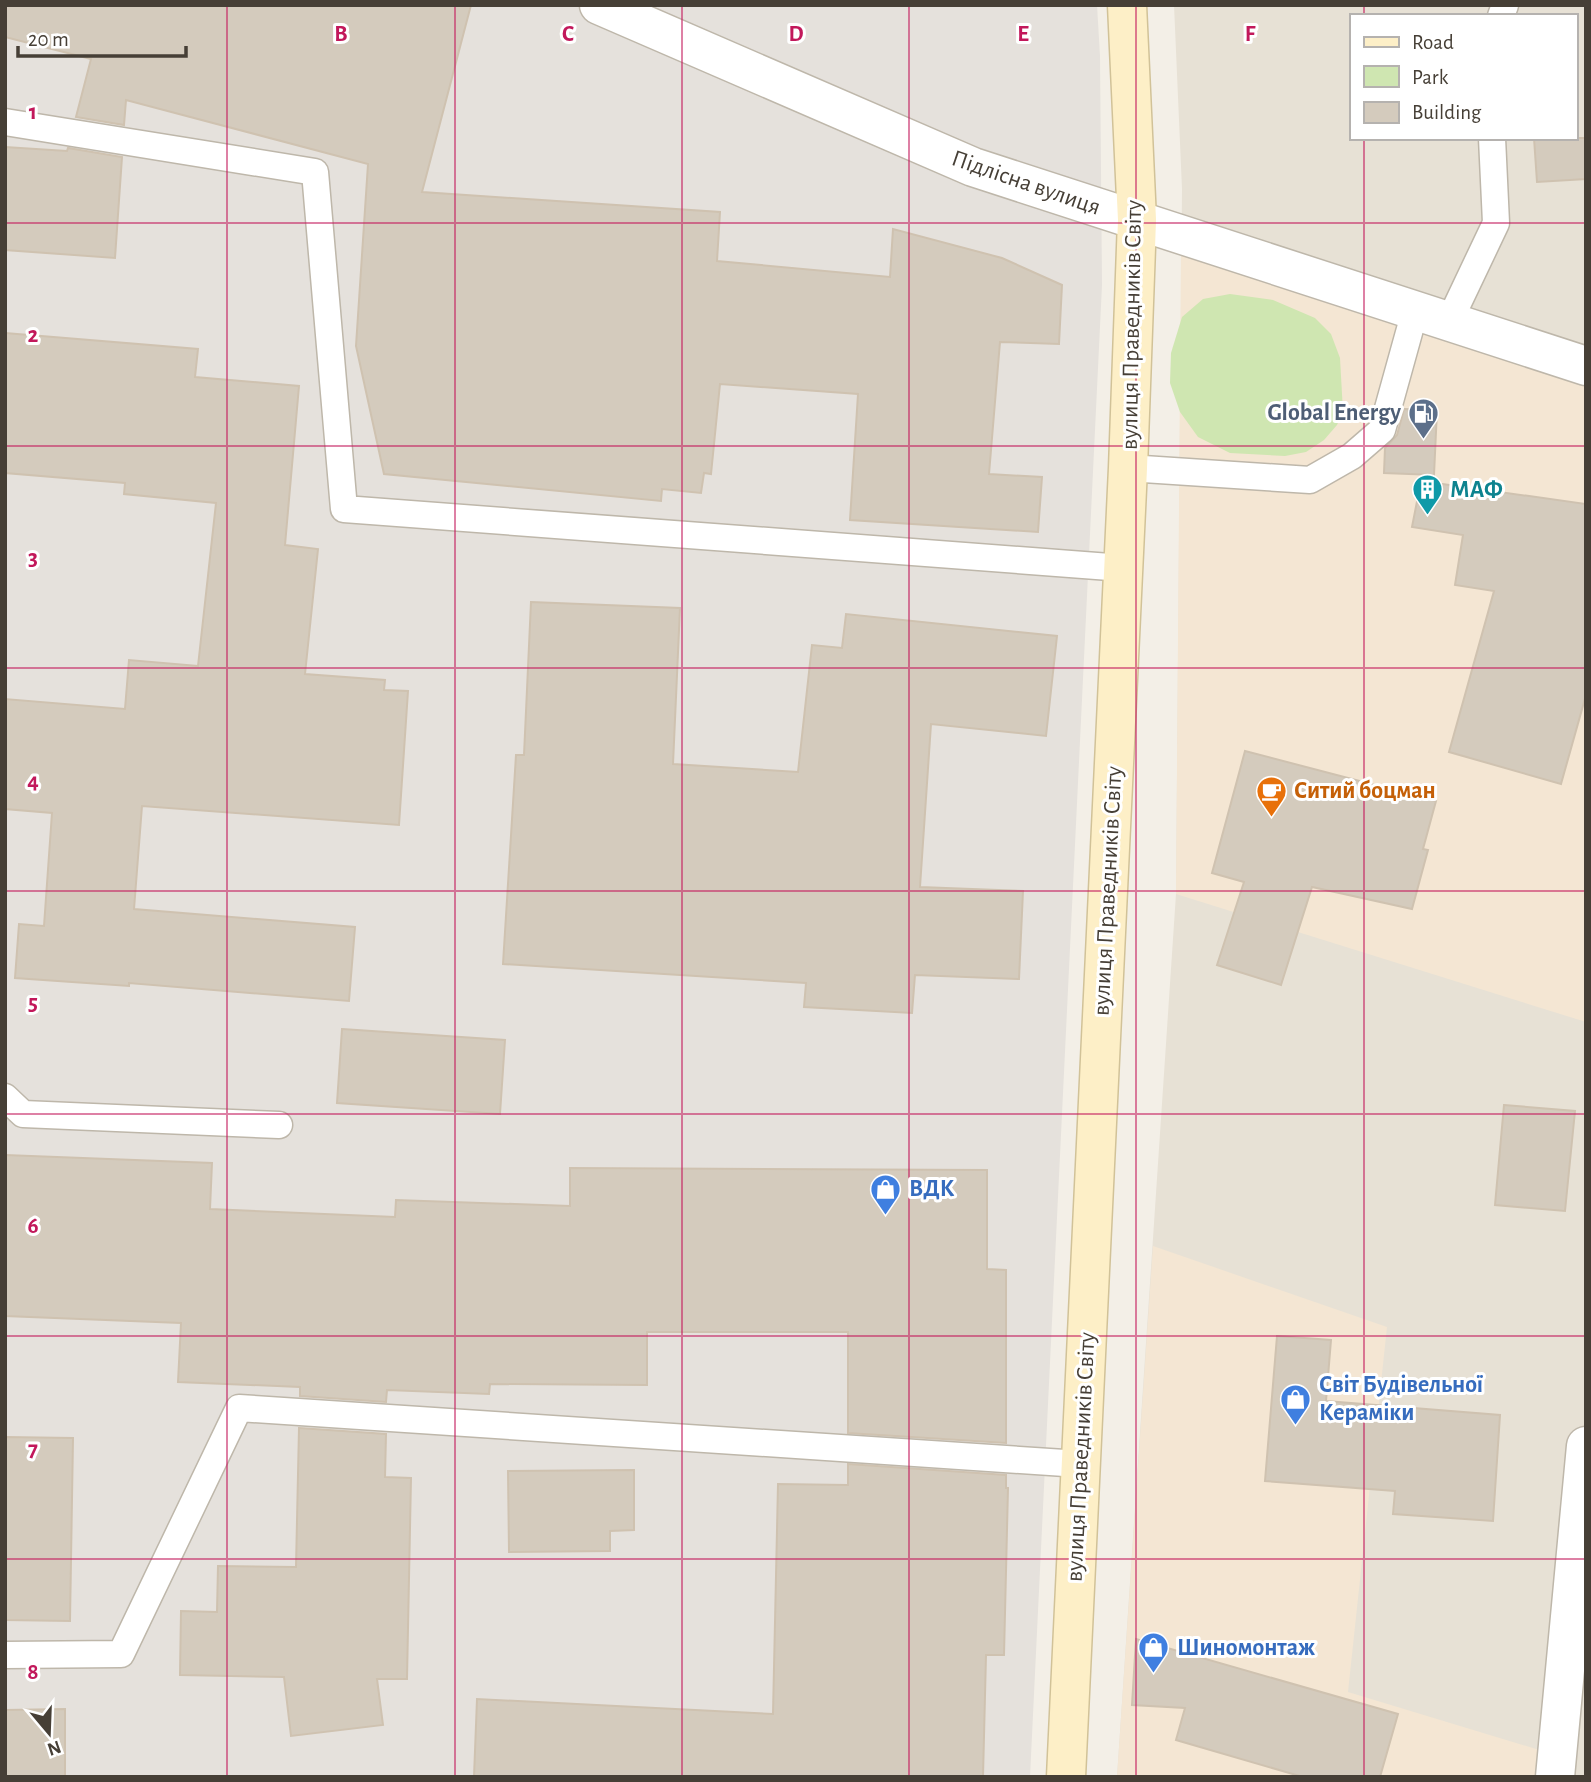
<svg xmlns="http://www.w3.org/2000/svg" width="1591" height="1782" viewBox="0 0 1591 1782" font-family="'Alegreya Sans',sans-serif">
<style>
.residential{fill:#e7e1d5;fill-rule:evenodd}
.commercial{fill:#f4e6d3}
.industrial{fill:#e5e1dc}
.green{fill:#cfe6b1}
.building{fill:#d4cbbd;stroke:#cfc2b0;stroke-width:2}
.lines{fill:none;stroke-linecap:round;stroke-linejoin:round}
.lane-casing{stroke:#beb7aa;stroke-width:29}
.street-casing{stroke:#beb7aa;stroke-width:41}
.secondary-casing{stroke:#d1c298;stroke-width:41}
.lane{stroke:#fff;stroke-width:26}
.street{stroke:#fff;stroke-width:38}
.secondary{stroke:#fdefc7;stroke-width:38}
.grid{fill:none;stroke:#c2185b;stroke-width:2;stroke-opacity:0.55}
.labels{text-anchor:middle;dominant-baseline:central;stroke-width:6;stroke-linejoin:round;paint-order:stroke}
.street-label{font-size:24px;fill:#463f36;stroke:#fff}
.service-label{font-size:24px;font-weight:bold;fill:#4e5e75;stroke:#fff;text-anchor:end}
.culture-label{font-size:24px;font-weight:bold;fill:#0d838f;stroke:#fff;text-anchor:start}
.food-label{font-size:24px;font-weight:bold;fill:#c56008;stroke:#fff;text-anchor:start}
.shop-label{font-size:24px;font-weight:bold;fill:#366cbe;stroke:#fff;text-anchor:start}
.grid-label{font-size:23px;text-anchor:middle;font-weight:bold;fill:#c2185b;stroke:#fff;stroke-width:6;stroke-linejoin:round;paint-order:stroke}
</style>
<rect width="100%" height="100%" fill="#f3efe7"/>
<path class="residential" d="M 1174,5 L 1586,5 L 1586,1777 L 1117,1777 L 1176,894 L 1182,189 ZM 1351,16 L 1575,16 L 1575,138 L 1351,138 Z"/>
<g class="commercial">
<path d="M 1181,247 L 1586,374 L 1586,1022 L 1176,894 Z"/>
<path d="M 1153,1246 L 1387,1327 L 1348,1692 L 1546,1752 L 1544,1777 L 1117,1777 Z"/>
</g>
<path class="industrial" d="M 5,5 L 1097,5 L 1100,56 L 1102,285 L 1030,1777 L 5,1777 Z"/>
<path class="green" d="M 1230,294 L 1273,300 L 1315,318 L 1331,334 L 1340,358 L 1343,412 L 1337,425 L 1324,440 L 1306,452 L 1285,456 L 1230,453 L 1198,437 L 1180,412 L 1170,383 L 1171,353 L 1182,317 L 1203,299 Z"/>
<g class="building">
<path d="M 5,5 L 471,5 L 422,192 L 720,212 L 717,261 L 890,277 L 893,229 L 1002,258 L 1062,285 L 1059,344 L 1000,342 L 989,474 L 1042,477 L 1038,532 L 850,520 L 858,394 L 720,384 L 711,474 L 704,473 L 701,493 L 662,489 L 661,501 L 384,474 L 356,346 L 368,164 L 126,100 L 124,125 L 76,117 L 91,59 L 5,37 Z"/>
<path d="M 1534,138 L 1586,138 L 1586,179 L 1537,182 Z"/>
<path d="M 5,147 L 67,151 L 68,148 L 122,157 L 115,258 L 5,250 Z"/>
<path d="M 5,333 L 198,349 L 195,377 L 299,386 L 285,545 L 318,549 L 305,674 L 385,680 L 384,690 L 408,691 L 399,825 L 142,806 L 134,909 L 355,927 L 349,1001 L 129,983 L 129,986 L 15,978 L 19,924 L 44,926 L 52,813 L 5,809 L 5,699 L 125,709 L 129,660 L 198,666 L 216,503 L 124,494 L 125,483 L 5,473 Z"/>
<path d="M 1404,409 L 1437,410 L 1434,475 L 1384,473 L 1385,448 L 1397,435 Z"/>
<path d="M 1421,481 L 1586,504 L 1586,695 L 1561,784 L 1449,752 L 1494,591 L 1455,585 L 1463,535 L 1412,527 Z"/>
<path d="M 531,602 L 680,608 L 673,764 L 798,772 L 812,645 L 842,648 L 846,614 L 1057,636 L 1046,736 L 931,724 L 920,887 L 1023,891 L 1019,979 L 915,975 L 912,1013 L 804,1007 L 806,983 L 503,964 L 516,755 L 524,755 Z"/>
<path d="M 1245,751 L 1436,801 L 1423,849 L 1428,850 L 1412,909 L 1312,887 L 1281,985 L 1217,965 L 1244,882 L 1212,873 Z"/>
<path d="M 342,1029 L 505,1040 L 500,1114 L 337,1103 Z"/>
<path d="M 1504,1105 L 1575,1111 L 1565,1211 L 1495,1205 Z"/>
<path d="M 5,1155 L 212,1163 L 210,1209 L 395,1217 L 396,1200 L 570,1206 L 570,1168 L 987,1170 L 987,1269 L 1006,1270 L 1006,1443 L 848,1433 L 848,1332 L 647,1332 L 647,1385 L 490,1384 L 489,1394 L 387,1390 L 386,1402 L 300,1396 L 300,1387 L 178,1382 L 181,1323 L 5,1316 Z"/>
<path d="M 1277,1336 L 1331,1340 L 1326,1401 L 1500,1415 L 1493,1521 L 1393,1514 L 1395,1491 L 1265,1481 Z"/>
<path d="M 299,1428 L 386,1434 L 385,1477 L 411,1478 L 407,1679 L 377,1679 L 383,1725 L 291,1736 L 284,1677 L 180,1675 L 181,1611 L 217,1612 L 218,1566 L 296,1567 Z"/>
<path d="M 5,1437 L 73,1438 L 70,1621 L 5,1620 Z"/>
<path d="M 848,1464 L 1006,1475 L 1006,1488 L 1008,1488 L 1004,1655 L 986,1655 L 983,1777 L 474,1777 L 477,1699 L 773,1714 L 778,1484 L 848,1485 Z"/>
<path d="M 634,1470 L 634,1530 L 610,1531 L 610,1551 L 509,1552 L 508,1471 Z"/>
<path d="M 1136,1639 L 1398,1714 L 1380,1777 L 1303,1777 L 1176,1740 L 1185,1708 L 1132,1705 Z"/>
<path d="M 65,1709 L 65,1777 L 5,1777 L 5,1710 Z"/>
</g>
<g class="lines">
<defs>
<g id="lane">
<path d="M 1501,16 L 1505,5"/>
<path d="M 5,122 L 315,172 L 344,509 L 1123,568"/>
<path d="M 1449,322 L 1496,223 L 1492,138"/>
<path d="M 1128,468 L 1310,480 L 1352,456 L 1382,430 L 1415,311"/>
<path d="M 5,1097 L 23,1114 L 279,1125"/>
<path d="M 5,1655 L 121,1654 L 239,1408 L 1080,1464"/>
</g>
<g id="street">
<path d="M 599,5 L 973,167 L 1586,366"/>
<path d="M 1555,1777 L 1586,1446"/>
</g>
<path id="secondary" d="M 1066,1777 L 1128,468 L 1137,220 L 1127,5"/>
</defs>
<use href="#lane" class="lane-casing"/>
<use href="#street" class="street-casing"/>
<use href="#secondary" class="secondary-casing"/>
<use href="#lane" class="lane"/>
<use href="#street" class="street"/>
<use href="#secondary" class="secondary"/>
</g>
<path class="grid" d="M 227,5 L 227,1777M 455,5 L 455,1777M 682,5 L 682,1777M 909,5 L 909,1777M 1136,5 L 1136,1777M 1364,5 L 1364,16M 1364,138 L 1364,1777M 5,223 L 1586,223M 5,446 L 1586,446M 5,668 L 1586,668M 5,891 L 1586,891M 5,1114 L 1586,1114M 5,1336 L 1586,1336M 5,1559 L 1586,1559"/>
<defs>
<symbol id="fuel-pin" viewBox="-11 -11 22 30"><path d="M0 17L-7.5 6A9.5 9.5 0 1 1 7.5 6Z" fill="#5c6f8a" stroke="#fff"/><path d="M-5.5-6h7V0h2V4h1.3V-2.5L3-4.5l.8-.8L6-3V5H2.5V1h-1V6h-7ZM-4.2-4.7v3.2H.2V-4.7Z" fill="#fff"/></symbol>
<symbol id="building-pin" viewBox="-11 -11 22 30"><path d="M0 17L-7.5 6A9.5 9.5 0 1 1 7.5 6Z" fill="#0f9aa8" stroke="#fff"/><path d="M-4-6H4V6H1V3H-1V6H-4ZM-2.5-4.3h1.7v1.8h-1.7ZM.8-4.3h1.7v1.8H.8ZM-2.5-1h1.7V.8h-1.7ZM.8-1h1.7V.8H.8Z" fill="#fff"/></symbol>
<symbol id="cafe-pin" viewBox="-11 -11 22 30"><path d="M0 17L-7.5 6A9.5 9.5 0 1 1 7.5 6Z" fill="#e8710a" stroke="#fff"/><path d="M-5.5-4.5H6V0H3Q3 3.5 0 3.5H-2.5Q-5.5 3.5-5.5 0ZM3-3.2v2h1.7v-2ZM-6 4.5H4V6H-6Z" fill="#fff"/></symbol>
<symbol id="shop-pin" viewBox="-11 -11 22 30"><path d="M0 17L-7.5 6A9.5 9.5 0 1 1 7.5 6Z" fill="#3f7fe0" stroke="#fff"/><path d="M-5-2.5h2.3a2.7 3.5 0 0 1 5.4 0H5L5.5 6h-11ZM-1.5-2.5h3a1.5 2.3 0 0 0-3 0Z" fill="#fff"/></symbol>
</defs>
<g fill-rule="evenodd">
<use href="#fuel-pin" x="1406" y="396" width="35" height="47"/>
<use href="#building-pin" x="1410" y="472" width="35" height="47"/>
<use href="#cafe-pin" x="1254" y="774" width="35" height="47"/>
<use href="#shop-pin" x="868" y="1172" width="35" height="47"/>
<use href="#shop-pin" x="1278" y="1382" width="35" height="47"/>
<use href="#shop-pin" x="1136" y="1630" width="35" height="47"/>
</g>
<g class="labels">
<g class="street-label">
<text transform="translate(1026 183) rotate(19)">Підлісна вулиця</text>
<text transform="translate(1132 325) rotate(-89)">вулиця Праведників Світу</text>
<text transform="translate(1108 891) rotate(-87)">вулиця Праведників Світу</text>
<text transform="translate(1081 1457) rotate(-87)">вулиця Праведників Світу</text>
</g>
<g class="service-label">
<text x="1401" y="413">Global Energy</text>
</g>
<g class="culture-label">
<text x="1450" y="490">МАФ</text>
</g>
<g class="food-label">
<text x="1294" y="791">Ситий боцман</text>
</g>
<g class="shop-label">
<text x="909" y="1189">ВДК</text>
<text x="1319" y="1385">Світ Будівельної<tspan x="1319" dy="28">Кераміки</tspan></text>
<text x="1177" y="1648">Шиномонтаж</text>
</g>
</g>
<g class="grid-label">
<text x="341" y="41">B</text>
<text x="568" y="41">C</text>
<text x="796" y="41">D</text>
<text x="1023" y="41">E</text>
<text x="1250" y="41">F</text>
<text x="33" y="119">1</text>
<text x="33" y="342">2</text>
<text x="33" y="565">3</text>
<text x="33" y="788">4</text>
<text x="33" y="1010">5</text>
<text x="33" y="1233">6</text>
<text x="33" y="1456">7</text>
<text x="33" y="1679">8</text>
</g>
<rect width="1591" height="1782" fill="none" stroke="#463f36" stroke-width="14"/>
<rect x="1350" y="14" width="228" height="126" fill="#ffffff" stroke="#b5b2af" stroke-width="2"/>
<rect x="1364" y="37" width="35" height="10" fill="#fdefc7" stroke="#b5b2af" stroke-width="2"/>
<text x="1412" y="49" font-size="21" fill="#463f36">Road</text>
<rect x="1364" y="66" width="35" height="21" fill="#cfe6b1" stroke="#b5b2af" stroke-width="2"/>
<text x="1412" y="84" font-size="21" fill="#463f36">Park</text>
<rect x="1364" y="102" width="35" height="21" fill="#d4cbbd" stroke="#b5b2af" stroke-width="2"/>
<text x="1412" y="119" font-size="21" fill="#463f36">Building</text>
<g transform="translate(49 1733) rotate(161)" stroke="#ffffff" stroke-width="5" paint-order="stroke">
<path d="M0-5L12 26L0 18L-12 26Z" fill="#463f36"/>
<text y="-10" font-size="19" font-weight="bold" text-anchor="middle" fill="#463f36">N</text>
</g>
<path d="M18 46v10h168v-10" fill="none" stroke="#463f36" stroke-width="3.5"/>
<text x="28" y="46" font-size="21" fill="#463f36" stroke="#ffffff" stroke-width="5" paint-order="stroke">20 m</text>
</svg>
